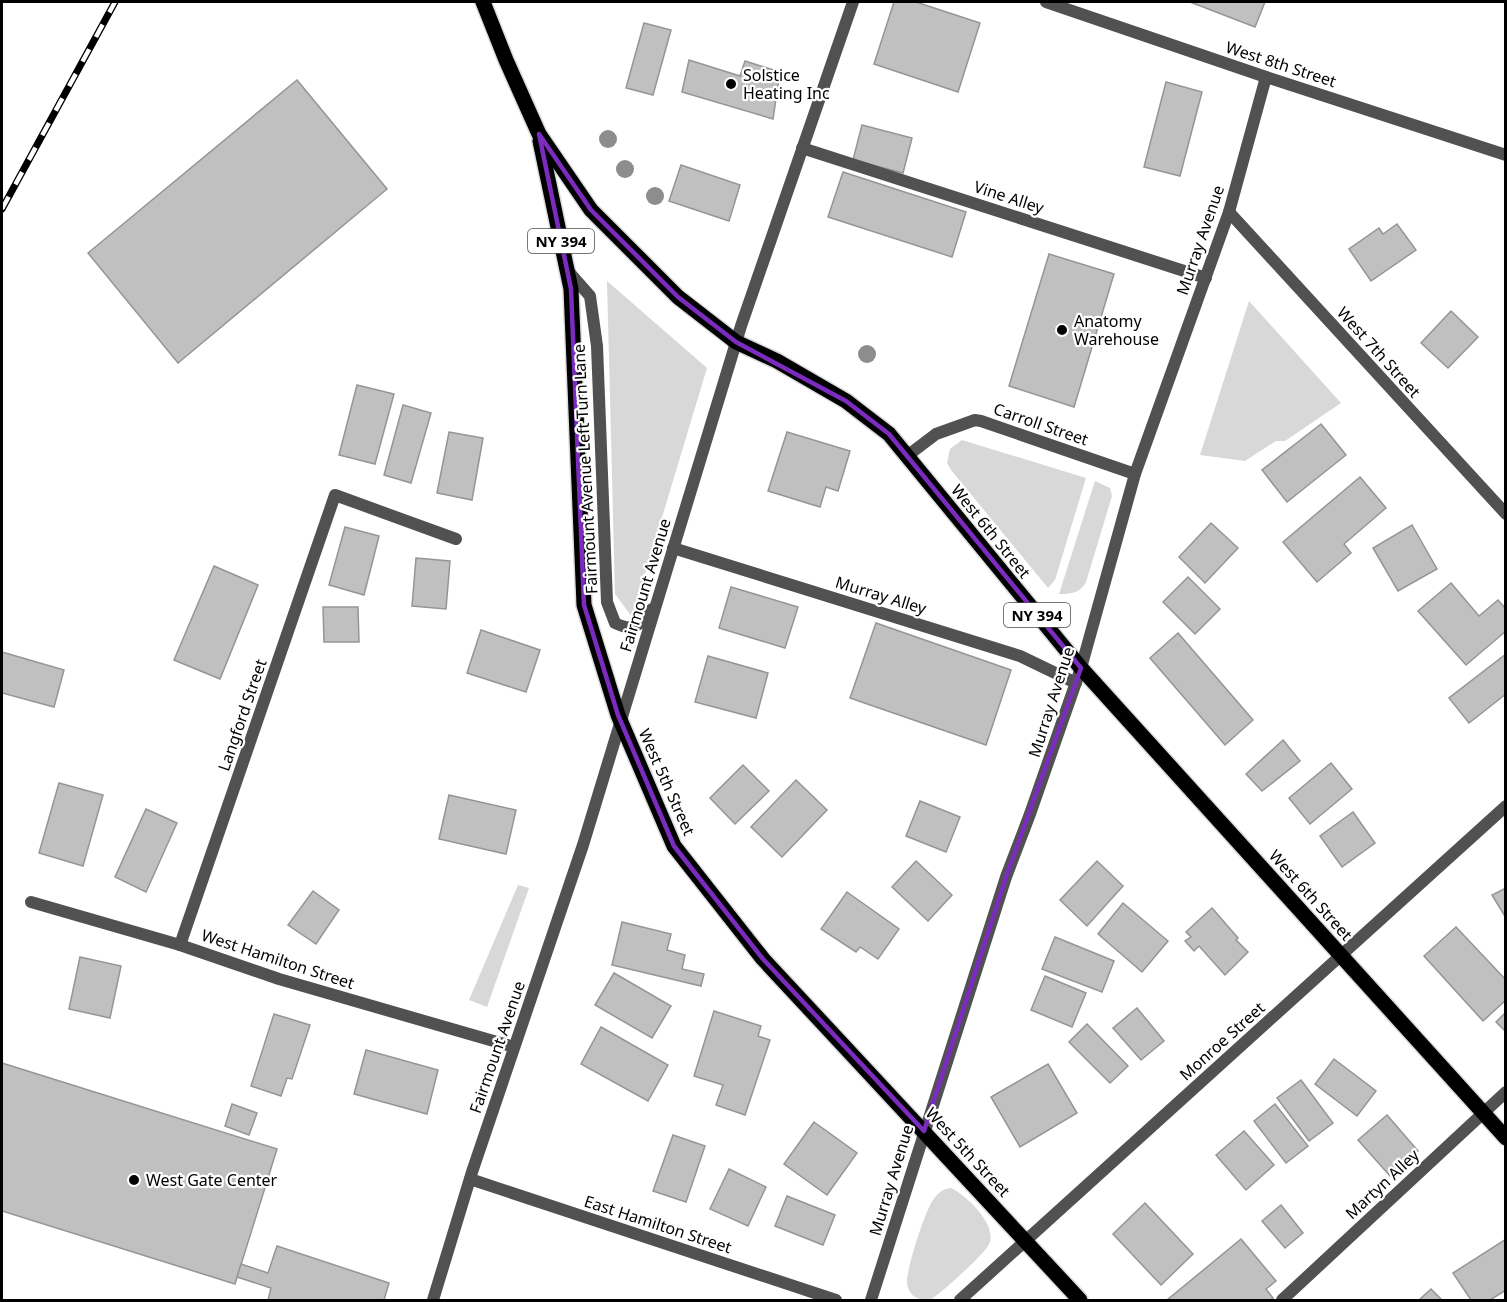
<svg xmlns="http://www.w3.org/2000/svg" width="1507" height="1302" viewBox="0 0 1507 1302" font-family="'Noto Sans',sans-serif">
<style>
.grass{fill:#d8d8d8}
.building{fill:#c0c0c0;stroke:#959595;stroke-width:1.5}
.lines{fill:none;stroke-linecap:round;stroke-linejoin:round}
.primary-casing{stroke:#dbdbdb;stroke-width:18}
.service{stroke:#515151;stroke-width:12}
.minor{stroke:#515151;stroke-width:12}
.primary{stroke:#000;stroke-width:15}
.rail-casing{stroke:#000;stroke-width:7}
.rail{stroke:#fff;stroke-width:4.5;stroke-dasharray:14;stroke-linecap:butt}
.tree{fill:#8d8d8d}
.marked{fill:none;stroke:#7b2cbf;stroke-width:4.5;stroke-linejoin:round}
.poi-dot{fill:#000;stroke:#fff;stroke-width:2}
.labels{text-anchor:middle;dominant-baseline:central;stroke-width:4.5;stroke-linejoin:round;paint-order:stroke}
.shield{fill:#fff;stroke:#4c4c4c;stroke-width:1.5}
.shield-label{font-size:15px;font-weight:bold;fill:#000}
.street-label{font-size:16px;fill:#000;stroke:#fff}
.poi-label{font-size:16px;fill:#000;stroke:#fff;text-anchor:start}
</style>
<rect width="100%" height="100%" fill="#fff"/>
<g class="grass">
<path d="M 607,281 L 707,368 L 632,617 L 615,594 Z"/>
<path d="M 1249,301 L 1341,403 L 1285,441 L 1276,441 L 1245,461 L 1200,455 Z"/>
<path d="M 962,440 L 1086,478 L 1055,580 L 1048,588 L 951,470 L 947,463 L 950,449 Z"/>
<path d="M 1095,481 L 1110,488 L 1112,496 L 1086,582 C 1080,593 1071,594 1059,594 Z"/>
<path d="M 518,885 L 529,888 L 487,1007 L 469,1000 Z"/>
<path d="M 951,1188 C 966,1195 998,1225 989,1244 C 985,1254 943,1291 933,1298 C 929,1300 924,1301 920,1299 C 912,1297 908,1291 907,1283 C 906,1270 925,1211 933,1200 C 938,1193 942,1189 951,1188 Z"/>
</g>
<g class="building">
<path d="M 894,2 L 916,2 L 980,23 L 958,92 L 874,64 Z"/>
<path d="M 1190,2 L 1265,2 L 1255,27 Z"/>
<path d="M 644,23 L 671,30 L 653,95 L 626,88 Z"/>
<path d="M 689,60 L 740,76 L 745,61 L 780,72 L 773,119 L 682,92 Z"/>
<path d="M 297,80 L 387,189 L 178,363 L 88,253 Z"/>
<path d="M 1166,82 L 1202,92 L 1180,176 L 1144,167 Z"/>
<path d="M 862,125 L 912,138 L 903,173 L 853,160 Z"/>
<path d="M 681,165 L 740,185 L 729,221 L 669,201 Z"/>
<path d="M 843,172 L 966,212 L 952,257 L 828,217 Z"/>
<path d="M 1397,224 L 1416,250 L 1371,281 L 1349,249 L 1379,228 L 1383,234 Z"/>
<path d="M 1049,254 L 1114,274 L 1074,407 L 1009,386 Z"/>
<path d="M 1451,311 L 1478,337 L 1448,368 L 1421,343 Z"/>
<path d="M 357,385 L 394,394 L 375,464 L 339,455 Z"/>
<path d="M 403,405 L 431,413 L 411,483 L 384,475 Z"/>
<path d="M 1321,424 L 1346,455 L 1287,502 L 1262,470 Z"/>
<path d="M 449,432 L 483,438 L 472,500 L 437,493 Z"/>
<path d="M 787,432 L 850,451 L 838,491 L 826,487 L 820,507 L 768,491 Z"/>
<path d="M 1360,477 L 1386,508 L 1344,544 L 1351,553 L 1317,582 L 1283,542 Z"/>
<path d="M 1211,523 L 1238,548 L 1205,583 L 1179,557 Z"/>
<path d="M 1412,525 L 1437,569 L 1398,591 L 1373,548 Z"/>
<path d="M 345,527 L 379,536 L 364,595 L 329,585 Z"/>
<path d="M 416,558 L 450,561 L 446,609 L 412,606 Z"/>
<path d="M 214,566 L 258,585 L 220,679 L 174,660 Z"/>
<path d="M 1188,577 L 1220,609 L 1195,634 L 1163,602 Z"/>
<path d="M 1451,583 L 1479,616 L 1498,600 L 1506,609 L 1506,631 L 1466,665 L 1418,611 Z"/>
<path d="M 731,587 L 798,607 L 785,648 L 719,628 Z"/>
<path d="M 323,607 L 358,607 L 359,642 L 324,642 Z"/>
<path d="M 876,623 L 1011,670 L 986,745 L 850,698 Z"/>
<path d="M 481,630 L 540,650 L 526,692 L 467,673 Z"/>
<path d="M 1178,633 L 1253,720 L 1225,745 L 1150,658 Z"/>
<path d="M 2,652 L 64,670 L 54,707 L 2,693 Z"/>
<path d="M 1506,654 L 1506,694 L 1469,723 L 1449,698 Z"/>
<path d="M 708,656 L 768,673 L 756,718 L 695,702 Z"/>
<path d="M 1283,740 L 1300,761 L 1262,791 L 1246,774 Z"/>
<path d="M 1331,763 L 1352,789 L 1310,824 L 1289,798 Z"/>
<path d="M 743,765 L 769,791 L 735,824 L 710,798 Z"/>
<path d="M 796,780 L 827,810 L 782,857 L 751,827 Z"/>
<path d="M 59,783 L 103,795 L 83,866 L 39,853 Z"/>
<path d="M 449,795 L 516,810 L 506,854 L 439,839 Z"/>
<path d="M 920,801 L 960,817 L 946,852 L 906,836 Z"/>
<path d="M 146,809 L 177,823 L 146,892 L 115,877 Z"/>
<path d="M 1353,812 L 1375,843 L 1342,867 L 1320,836 Z"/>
<path d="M 916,861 L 952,895 L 928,921 L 892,887 Z"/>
<path d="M 1097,861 L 1123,886 L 1087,926 L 1060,900 Z"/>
<path d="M 1506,888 L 1506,918 L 1492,895 Z"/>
<path d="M 313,891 L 339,910 L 316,944 L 288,925 Z"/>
<path d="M 847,892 L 899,929 L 878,959 L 860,947 L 856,952 L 821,929 Z"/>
<path d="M 1123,903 L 1168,941 L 1142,972 L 1098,934 Z"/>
<path d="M 1212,908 L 1238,938 L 1236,940 L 1248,952 L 1225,975 L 1199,946 L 1194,951 L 1185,941 L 1191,937 L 1186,932 Z"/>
<path d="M 622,922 L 671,934 L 667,950 L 685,955 L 682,969 L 704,974 L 701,986 L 612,965 Z"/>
<path d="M 1456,927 L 1506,980 L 1506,1000 L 1483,1021 L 1424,956 Z"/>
<path d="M 1055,937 L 1114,961 L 1102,992 L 1042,969 Z"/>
<path d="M 80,957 L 121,966 L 110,1018 L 69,1009 Z"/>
<path d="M 614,973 L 671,1006 L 652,1038 L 595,1005 Z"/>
<path d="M 1045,976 L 1086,993 L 1072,1027 L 1031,1010 Z"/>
<path d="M 1137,1008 L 1164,1041 L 1141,1060 L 1113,1028 Z"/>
<path d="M 714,1011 L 761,1026 L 758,1036 L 770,1040 L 745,1115 L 716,1105 L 723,1085 L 694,1076 Z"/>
<path d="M 1506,1012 L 1506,1032 L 1496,1022 Z"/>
<path d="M 274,1014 L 310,1025 L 292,1079 L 287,1078 L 281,1096 L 251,1086 Z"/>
<path d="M 1087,1024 L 1128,1066 L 1110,1083 L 1069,1042 Z"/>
<path d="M 601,1027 L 668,1065 L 648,1101 L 581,1064 Z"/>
<path d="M 366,1050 L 438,1070 L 427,1114 L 354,1094 Z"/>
<path d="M 1334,1059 L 1376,1091 L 1357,1116 L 1315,1084 Z"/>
<path d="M 2,1063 L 277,1149 L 235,1284 L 2,1211 Z"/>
<path d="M 1048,1064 L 1077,1113 L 1020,1147 L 991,1097 Z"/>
<path d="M 1301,1080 L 1333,1123 L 1309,1141 L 1277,1098 Z"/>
<path d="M 232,1104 L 257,1113 L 249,1135 L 225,1126 Z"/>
<path d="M 1275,1104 L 1308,1146 L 1286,1163 L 1254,1121 Z"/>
<path d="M 1387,1115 L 1418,1151 L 1390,1176 L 1358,1140 Z"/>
<path d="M 814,1122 L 857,1153 L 827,1195 L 784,1164 Z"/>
<path d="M 1244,1131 L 1274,1165 L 1246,1190 L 1216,1155 Z"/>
<path d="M 673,1135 L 705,1146 L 686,1202 L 653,1191 Z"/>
<path d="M 729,1169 L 766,1187 L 748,1226 L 710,1209 Z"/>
<path d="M 787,1196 L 835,1215 L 823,1245 L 775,1226 Z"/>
<path d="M 1145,1203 L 1193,1254 L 1161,1285 L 1113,1234 Z"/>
<path d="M 1281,1205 L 1303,1233 L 1285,1248 L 1262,1221 Z"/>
<path d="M 1241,1239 L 1276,1281 L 1266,1289 L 1273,1298 L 1270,1300 L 1167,1300 Z"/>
<path d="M 1506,1239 L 1506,1290 L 1490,1300 L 1471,1300 L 1453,1273 Z"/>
<path d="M 277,1246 L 389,1283 L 384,1300 L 268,1300 L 271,1288 L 237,1277 L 241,1264 L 268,1273 Z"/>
<path d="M 1431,1289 L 1442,1300 L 1419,1300 Z"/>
</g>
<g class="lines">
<defs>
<g id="primary">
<path d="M 483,2 L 506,60 L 539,134 L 591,210 L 678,297 L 736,342 L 777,361 L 846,401 L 889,434 L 1081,668 L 1506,1138"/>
<path d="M 540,141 L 571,289 L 584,605 L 618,715 L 674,846 L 763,959 L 1080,1300"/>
</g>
</defs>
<use href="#primary" class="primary-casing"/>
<g class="service">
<path d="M 802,148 L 1206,278"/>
<path d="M 1282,1300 L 1506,1092"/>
</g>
<g class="minor">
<path d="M 1046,2 L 1266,77 L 1506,155"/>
<path d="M 1229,212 L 1506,514"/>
<path d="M 568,271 L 590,296 L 597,346 L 607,602 L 615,623 C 635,633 639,625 652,609"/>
<path d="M 907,456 L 936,434 L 975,420 L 981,421 L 1135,474"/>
<path d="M 673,548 L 1020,656 L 1076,683"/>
<path d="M 31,902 L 180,945 L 279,979 L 514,1047"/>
<path d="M 180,945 L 335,495 L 456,539"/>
<path d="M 470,1179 L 836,1300"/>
<path d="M 433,1300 L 472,1172 L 583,845 L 741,326 L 853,2"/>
<path d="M 871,1300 L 1006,877 L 1030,814 L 1081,668 L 1135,474 L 1229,212 L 1266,77"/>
<path d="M 960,1300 L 1506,806"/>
</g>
<use href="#primary" class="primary"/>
<defs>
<path id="rail" d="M 2,209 L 115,2"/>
</defs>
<use href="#rail" class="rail-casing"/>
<use href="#rail" class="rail"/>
</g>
<g class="tree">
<circle cx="608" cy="139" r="9"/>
<circle cx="625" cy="169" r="9"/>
<circle cx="655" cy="196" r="9"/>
<circle cx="867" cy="354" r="9"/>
</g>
<path class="marked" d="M 539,134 L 591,210 L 678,297 L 736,342 L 846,401 L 889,434 L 1081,668 L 1006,877 L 924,1131 L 763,959 L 674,846 L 618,715 L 584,605 L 571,289 Z"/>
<g class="poi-dot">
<circle cx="731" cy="84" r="6"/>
<circle cx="1062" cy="330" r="6"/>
<circle cx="134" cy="1180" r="6"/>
</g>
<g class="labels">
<g class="shield">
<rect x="528" y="229" width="66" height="24" rx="4.5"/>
<rect x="1004" y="603" width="66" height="24" rx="4.5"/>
</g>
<g class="shield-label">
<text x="561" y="241">NY 394</text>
<text x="1037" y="615">NY 394</text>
</g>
<g class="street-label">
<text transform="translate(1281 64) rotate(18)">West 8th Street</text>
<text transform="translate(1009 197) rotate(18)">Vine Alley</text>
<text transform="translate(1200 240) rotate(-71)">Murray Avenue</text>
<text transform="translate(1379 352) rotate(48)">West 7th Street</text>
<text transform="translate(1041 424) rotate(19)">Carroll Street</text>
<text transform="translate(585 469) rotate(-93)">Fairmount Avenue Left Turn Lane</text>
<text transform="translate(991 531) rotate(51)">West 6th Street</text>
<text transform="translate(645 585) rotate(-73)">Fairmount Avenue</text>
<text transform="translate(881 595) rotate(17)">Murray Alley</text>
<text transform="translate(1051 702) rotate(-72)">Murray Avenue</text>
<text transform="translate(242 715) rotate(-71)">Langford Street</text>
<text transform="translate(667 782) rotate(66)">West 5th Street</text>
<text transform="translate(1311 895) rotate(48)">West 6th Street</text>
<text transform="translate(278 959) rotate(18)">West Hamilton Street</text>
<text transform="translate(1222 1041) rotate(-42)">Monroe Street</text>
<text transform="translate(497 1047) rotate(-71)">Fairmount Avenue</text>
<text transform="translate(968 1152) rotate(47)">West 5th Street</text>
<text transform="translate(891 1180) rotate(-73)">Murray Avenue</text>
<text transform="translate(1382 1184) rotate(-43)">Martyn Alley</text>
<text transform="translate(658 1224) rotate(18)">East Hamilton Street</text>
</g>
<g class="poi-label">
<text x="743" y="75">Solstice<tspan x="743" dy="18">Heating Inc</tspan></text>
<text x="1074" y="321">Anatomy<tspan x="1074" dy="18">Warehouse</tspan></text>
<text x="146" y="1180">West Gate Center</text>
</g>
</g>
<rect width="1507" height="1302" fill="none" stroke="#000000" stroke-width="6"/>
</svg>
